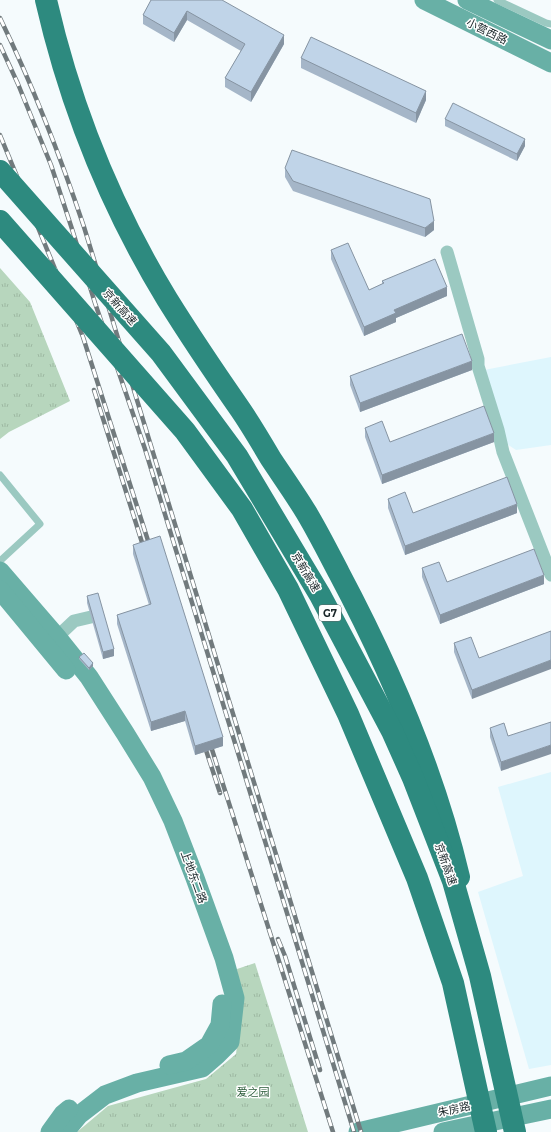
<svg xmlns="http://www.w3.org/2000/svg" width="551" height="1132" viewBox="0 0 551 1132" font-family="Montserrat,'Noto Sans SC',sans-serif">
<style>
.built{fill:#def6fd}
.park{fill:url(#park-tufts)}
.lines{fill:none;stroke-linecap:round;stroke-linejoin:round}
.lane{stroke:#9bc9c1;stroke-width:7}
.street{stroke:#9bc9c1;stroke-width:13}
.secondary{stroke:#68b0a6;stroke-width:19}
.highway{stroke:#2d8a7f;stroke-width:22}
.rail-casing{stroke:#717a7d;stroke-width:4.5}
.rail{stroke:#fff;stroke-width:3;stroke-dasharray:9;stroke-linecap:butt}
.highway-bridge{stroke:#2d8a7f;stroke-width:22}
.wall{fill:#a5b6c8}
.shaded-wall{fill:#8694a2}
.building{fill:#c0d4e8;stroke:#8694a2}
.labels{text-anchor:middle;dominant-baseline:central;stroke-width:3;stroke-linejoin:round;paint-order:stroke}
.shield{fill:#fff;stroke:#5e6668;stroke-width:1}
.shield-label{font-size:10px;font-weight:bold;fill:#192528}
.street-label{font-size:11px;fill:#192528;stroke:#fff}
.park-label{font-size:11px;fill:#2a5b39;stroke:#fff}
</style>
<defs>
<pattern id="park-tufts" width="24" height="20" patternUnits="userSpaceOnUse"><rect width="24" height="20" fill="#b7d6bd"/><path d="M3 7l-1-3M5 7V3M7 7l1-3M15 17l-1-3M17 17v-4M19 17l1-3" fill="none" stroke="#9db8a2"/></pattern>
</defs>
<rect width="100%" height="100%" fill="#f5fbfd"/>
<g class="built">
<path d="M 551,357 L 551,445 L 516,450 L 504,442 L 484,370 Z"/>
<path d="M 551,772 L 551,1065 L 529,1069 L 478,892 L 523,876 L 498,787 Z"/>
</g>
<g class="park">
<path d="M 0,268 L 30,302 L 70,401 L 9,432 L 0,439 Z"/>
<path d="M 255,963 L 308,1132 L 77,1132 L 108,1106 L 206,1079 L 236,1054 L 241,1014 L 237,969 Z"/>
</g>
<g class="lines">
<g class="lane">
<path d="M 497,0 L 546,23 L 551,24"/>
<path d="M 0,475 L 40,524 L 0,561"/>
</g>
<g class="street">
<path d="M 447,252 L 478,359 L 478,366 L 498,430 L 503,452 L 551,575"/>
<path d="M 57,637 L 74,621 L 91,617"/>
</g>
<g class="secondary">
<path d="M 424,0 L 551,63"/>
<path d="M 467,0 L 551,40"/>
<path d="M 0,571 L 57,637 L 89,677 L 125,733 L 152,777 L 173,821 L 195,878 L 224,958 L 235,998 L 230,1042 L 217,1055 L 202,1068 L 137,1083 L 105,1095 L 79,1115 L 65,1132"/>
<path d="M 0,590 L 66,670"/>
<path d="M 169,1065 L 186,1061 L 209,1045 L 220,1025 L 222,1004"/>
<path d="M 50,1132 L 63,1114 L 69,1109"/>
<path d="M 358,1132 L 551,1086"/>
<path d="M 443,1132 L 551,1109"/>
</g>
<path class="highway" d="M 46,0 C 70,105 111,207 167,299 C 190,336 215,373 240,409 C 251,425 261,442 271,459 C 283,477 295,494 306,512 C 318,532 328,552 339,573 C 390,669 434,771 459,877"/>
<defs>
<g id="rail">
<path d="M 0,18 C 33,86 60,155 84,227 L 361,1132"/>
<path d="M 0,45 L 18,84 L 51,165 L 72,229 L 95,303 L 145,449 L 354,1132"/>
<path d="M 0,135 L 83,337 L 151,550"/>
<path d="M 94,390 L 145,552"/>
<path d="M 209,740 L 333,1132"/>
<path d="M 203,741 L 220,793"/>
<path d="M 278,939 L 285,956 L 320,1070"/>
</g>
</defs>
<use href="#rail" class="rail-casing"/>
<use href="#rail" class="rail"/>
<g class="highway-bridge">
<path d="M 0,171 L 161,353 L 237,456 L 320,595 L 392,731 L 413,778 L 453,881 L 480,976 L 515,1132"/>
<path d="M 0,221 L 185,431 L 242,509 L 288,589 L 348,714 L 417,878 L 453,983 L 486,1132"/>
</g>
</g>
<g class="wall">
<path d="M 151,0 L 284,35 L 284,44 L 251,102 L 225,87 L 225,78 L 241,51 L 187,20 L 174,42 L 143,24 L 143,15 Z"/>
<path d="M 301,58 L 426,100 L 416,123 L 301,68 Z"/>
<path d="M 445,119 L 525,146 L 517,161 L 445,126 Z"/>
<path d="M 285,168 L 434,230 L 425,237 L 293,191 L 285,177 Z"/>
<path d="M 331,250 L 369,290 L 382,284 L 382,281 L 447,296 L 396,318 L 396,322 L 364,336 L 331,259 Z"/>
<path d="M 472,370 L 360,412 L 350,385 L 350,376 Z"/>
<path d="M 365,428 L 390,442 L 494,442 L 382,484 L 365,437 Z"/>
<path d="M 388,499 L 413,513 L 517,513 L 405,555 L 388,508 Z"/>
<path d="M 133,545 L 223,746 L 195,755 L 185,721 L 151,731 L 117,624 L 117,615 L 149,605 L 133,554 Z"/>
<path d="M 422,568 L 447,582 L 544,584 L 440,624 L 422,577 Z"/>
<path d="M 87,596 L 114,656 L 103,659 L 87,603 Z"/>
<path d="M 454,643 L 479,658 L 472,699 L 454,652 Z"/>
<path d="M 79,657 L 93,666 L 89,670 L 79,659 Z"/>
<path d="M 490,728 L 508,736 L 501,771 L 490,737 Z"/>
</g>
<g class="shaded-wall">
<path d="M 187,11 L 187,20 L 174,42 L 174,33 Z"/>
<path d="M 284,35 L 284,44 L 251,102 L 251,92 Z"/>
<path d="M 426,91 L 426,100 L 416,123 L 416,113 Z"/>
<path d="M 525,139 L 525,146 L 517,161 L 517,154 Z"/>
<path d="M 434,221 L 434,230 L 425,237 L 425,228 Z"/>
<path d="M 447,287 L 447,296 L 396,318 L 396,322 L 364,336 L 364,327 L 394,310 Z"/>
<path d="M 472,361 L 472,370 L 360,412 L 360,403 Z"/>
<path d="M 494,433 L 494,442 L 382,484 L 382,475 Z"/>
<path d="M 517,504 L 517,513 L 405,555 L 405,546 Z"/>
<path d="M 544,575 L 544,584 L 440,624 L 440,615 Z"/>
<path d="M 114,649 L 114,656 L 103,659 L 103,652 Z"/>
<path d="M 551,660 L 551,669 L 472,699 L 472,690 Z"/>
<path d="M 93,663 L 93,666 L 89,670 L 89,668 Z"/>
<path d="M 185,711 L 185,721 L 151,731 L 151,722 Z"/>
<path d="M 223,737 L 223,746 L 195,755 L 195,746 Z"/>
<path d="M 551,745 L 551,754 L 501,771 L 501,762 Z"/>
</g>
<g class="building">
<path d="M 151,0 L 222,0 L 284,35 L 251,92 L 225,78 L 245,44 L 187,11 L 174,33 L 143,15 Z"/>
<path d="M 311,37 L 426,91 L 416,113 L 301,58 Z"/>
<path d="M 453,103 L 525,139 L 517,154 L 445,119 Z"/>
<path d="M 292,150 L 430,199 L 434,221 L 425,228 L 293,181 L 285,168 Z"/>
<path d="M 348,243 L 369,290 L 384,283 L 382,281 L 435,259 L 447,287 L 394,310 L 396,313 L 364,327 L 331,250 Z"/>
<path d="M 462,334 L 472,361 L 360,403 L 350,376 Z"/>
<path d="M 484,406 L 494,433 L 382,475 L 365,428 L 382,421 L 390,442 Z"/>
<path d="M 507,477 L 517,504 L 405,546 L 388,499 L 405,492 L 413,513 Z"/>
<path d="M 160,536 L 223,737 L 195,746 L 185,711 L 151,722 L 117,615 L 151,604 L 133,545 Z"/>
<path d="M 534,549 L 544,575 L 440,615 L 422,568 L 439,562 L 447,582 Z"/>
<path d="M 98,593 L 114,649 L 103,652 L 87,596 Z"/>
<path d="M 551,631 L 551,660 L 472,690 L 454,643 L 471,637 L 479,658 Z"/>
<path d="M 84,653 L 93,663 L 89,668 L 79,657 Z"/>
<path d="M 551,722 L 551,745 L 501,762 L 490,728 L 504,723 L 508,736 Z"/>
</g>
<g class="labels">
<rect class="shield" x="319" y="605" width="22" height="16" rx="3"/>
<g class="shield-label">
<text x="330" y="613">G7</text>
</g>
<g class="street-label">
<text transform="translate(487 31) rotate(26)">小营西路</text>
<text transform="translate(120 307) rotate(48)">京新高速</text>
<text transform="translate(306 572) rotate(59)">京新高速</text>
<text transform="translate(446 864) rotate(70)">京新高速</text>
<text transform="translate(194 877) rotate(70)">上地东二路</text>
<text transform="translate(454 1109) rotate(-13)">朱房路</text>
</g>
<g class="park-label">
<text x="253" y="1092">爱之园</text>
</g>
</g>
</svg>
